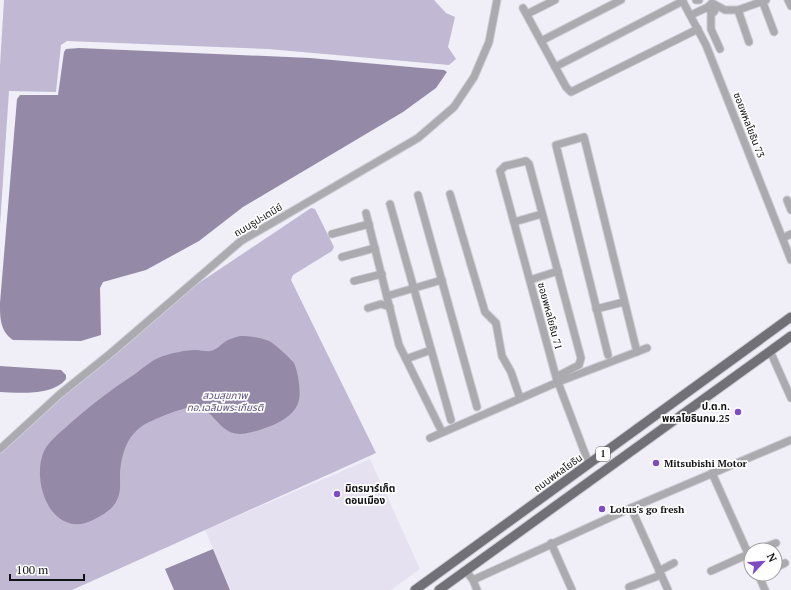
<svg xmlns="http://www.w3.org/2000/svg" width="791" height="590" viewBox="0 0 791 590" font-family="'PT Serif','Noto Sans Thai',serif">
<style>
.built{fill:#e6e1f1}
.green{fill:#c1b9d3}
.water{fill:#948aa8}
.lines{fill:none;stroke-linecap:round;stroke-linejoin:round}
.minor-casing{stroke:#cccbd3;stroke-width:9}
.major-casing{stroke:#cccbd3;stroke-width:11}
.minor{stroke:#abaaae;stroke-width:7}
.major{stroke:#727077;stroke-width:9}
.poi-dot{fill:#7e4bc3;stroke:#fff;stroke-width:1.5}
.labels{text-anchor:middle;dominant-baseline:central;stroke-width:3.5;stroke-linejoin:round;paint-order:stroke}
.shield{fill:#fff;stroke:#59585a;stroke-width:1}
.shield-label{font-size:9px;font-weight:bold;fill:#121114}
.street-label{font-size:10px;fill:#121114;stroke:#fff}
.park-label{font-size:10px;font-style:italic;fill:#5e4e7c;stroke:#fff}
.poi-label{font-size:10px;font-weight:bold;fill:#121114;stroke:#fff;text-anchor:start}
</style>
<rect width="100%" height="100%" fill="#f0eef7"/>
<path class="built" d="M 370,459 L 420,569 L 391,590 L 231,590 L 205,530 Z"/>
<g class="green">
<path d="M 4,0 L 434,0 L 446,13 L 455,17 L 448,47 L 456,59 L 449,65 L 268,49 L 67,41 L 61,45 L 56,92 L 9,91 L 0,225 L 0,66 Z"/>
<path d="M 311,208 L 315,209 L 334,247 L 332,251 L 293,275 L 291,280 L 376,453 L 72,590 L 0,590 L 0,450 L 57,398 L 184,293 Z"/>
</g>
<g class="water">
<path d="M 79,48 L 310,58 L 444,70 L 447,72 L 436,88 L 403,112 L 243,207 L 199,241 L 146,270 L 103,282 L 100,288 L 101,335 L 81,341 L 13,340 C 0,331 0,318 0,303 L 17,99 L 20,95 L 58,95 L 64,52 L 66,49 Z"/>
<path d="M 240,336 C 249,336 260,337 269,341 C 274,343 291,359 294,363 C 298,371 301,391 299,400 C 295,419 268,428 252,432 C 230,438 224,429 211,415 C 208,413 205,409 202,408 C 190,403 160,417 149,422 C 128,432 121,453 120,475 C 120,484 121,492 117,500 C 113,509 103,515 95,519 C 53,542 30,483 44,451 C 48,443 57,435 64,429 C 86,409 110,390 135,374 C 143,368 153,359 163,356 C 173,353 185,350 196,350 C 201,350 206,352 210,351 C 217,350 220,345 226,341 C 230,339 235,337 240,336 Z"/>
<path d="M 0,366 L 61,370 L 66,375 L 66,379 C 53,396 18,393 0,392 Z"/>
<path d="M 213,549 L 230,590 L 174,590 L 165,569 Z"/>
</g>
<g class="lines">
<defs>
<g id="minor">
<path d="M 682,0 L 706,45 L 791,260"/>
<path d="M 696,0 L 699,0"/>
<path d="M 762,0 L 774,32"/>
<path d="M 788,0 L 791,6"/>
<path d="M 717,6 L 714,12 L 709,9 L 709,6 L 712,3 L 725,10 L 738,10 L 766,0"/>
<path d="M 523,8 L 566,87 L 571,92 L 698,29"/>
<path d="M 738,10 L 749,42"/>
<path d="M 711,11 L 711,29 L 720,49"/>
<path d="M 527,14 L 555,0"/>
<path d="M 691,15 L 708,7"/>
<path d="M 541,41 L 621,0"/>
<path d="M 555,67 L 683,1"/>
<path d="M 450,194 L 485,312 L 496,323 L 502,356 L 511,372 L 520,398"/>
<path d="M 418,195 L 477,407"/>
<path d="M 787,200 L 791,210"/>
<path d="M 390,204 L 451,420"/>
<path d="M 366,213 L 399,345 L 442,432"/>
<path d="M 514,222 L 542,214"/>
<path d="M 332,234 L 369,224"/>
<path d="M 787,236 L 791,234"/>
<path d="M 342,257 L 375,248"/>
<path d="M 530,280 L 558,271"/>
<path d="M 354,281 L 382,274"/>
<path d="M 387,296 L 442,280"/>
<path d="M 368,308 L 381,304 L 390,307"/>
<path d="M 596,309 L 624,302"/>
<path d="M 770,351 L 791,398"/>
<path d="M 608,355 L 556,145 L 584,137 L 637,352"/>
<path d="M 406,359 L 431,350"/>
<path d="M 556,377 L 579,365 L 581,358 L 529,164 L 526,161 L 505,166 L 500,171 L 556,377 L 589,464"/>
<path d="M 430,438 L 558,382 L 647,348"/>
<path d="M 0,449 L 60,394 L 111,353 L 241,241 L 418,138 L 454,107 L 474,77 L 489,42 L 497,0"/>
<path d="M 712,473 L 751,560"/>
<path d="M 631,508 L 668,590"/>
<path d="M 551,543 L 572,590"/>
<path d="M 758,550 L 776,543"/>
<path d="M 775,568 L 785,563"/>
<path d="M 466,571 L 473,580 L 477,590"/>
<path d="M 659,571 L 674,563"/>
<path d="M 711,571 L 751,553"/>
<path d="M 758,574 L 765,590"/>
<path d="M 473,580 L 631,508 L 791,440"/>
<path d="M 629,587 L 661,575"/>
</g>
<g id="major">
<path d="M 415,590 L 791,317"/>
<path d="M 439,590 L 791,336"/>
</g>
</defs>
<use href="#minor" class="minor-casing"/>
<use href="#major" class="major-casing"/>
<use href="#minor" class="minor"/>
<use href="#major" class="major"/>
</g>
<g class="poi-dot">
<circle cx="738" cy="412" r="4"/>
<circle cx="656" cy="463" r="4"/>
<circle cx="337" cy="494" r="4"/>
<circle cx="602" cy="509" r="4"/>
</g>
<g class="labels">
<rect class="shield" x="596" y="447" width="14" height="14" rx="3"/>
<g class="shield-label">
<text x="603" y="454">1</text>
</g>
<g class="street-label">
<text transform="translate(749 125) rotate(69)">ซอยพหลโยธิน 73</text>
<text transform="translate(258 220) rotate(-31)">ถนนธูปะเตมีย์</text>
<text transform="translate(550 316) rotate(75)">ซอยพหลโยธิน 71</text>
<text transform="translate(558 473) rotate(-36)">ถนนพหลโยธิน</text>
</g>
<g class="park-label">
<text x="225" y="395">สวนสุขภาพ<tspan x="225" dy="12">ทอ.เฉลิมพระเกียรติ</tspan></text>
</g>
<g class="poi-label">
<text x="730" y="406" text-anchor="end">ป.ต.ท.<tspan x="730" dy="12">พหลโยธินกม.25</tspan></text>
<text x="664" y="463">Mitsubishi Motor</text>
<text x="345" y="488">มิตรมาร์เก็ต<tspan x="345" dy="12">ดอนเมือง</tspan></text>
<text x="610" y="509">Lotus's go fresh</text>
</g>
</g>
<g transform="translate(763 562) rotate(64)"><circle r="19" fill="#ffffff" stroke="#a0a0a1"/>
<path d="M0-3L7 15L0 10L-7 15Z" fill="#7e4bc3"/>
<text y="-6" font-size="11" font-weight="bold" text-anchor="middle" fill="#121114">N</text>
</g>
<path d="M10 574v6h74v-6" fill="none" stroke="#121114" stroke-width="2"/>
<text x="16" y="574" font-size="12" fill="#121114" stroke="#ffffff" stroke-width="3" paint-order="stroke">100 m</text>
</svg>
